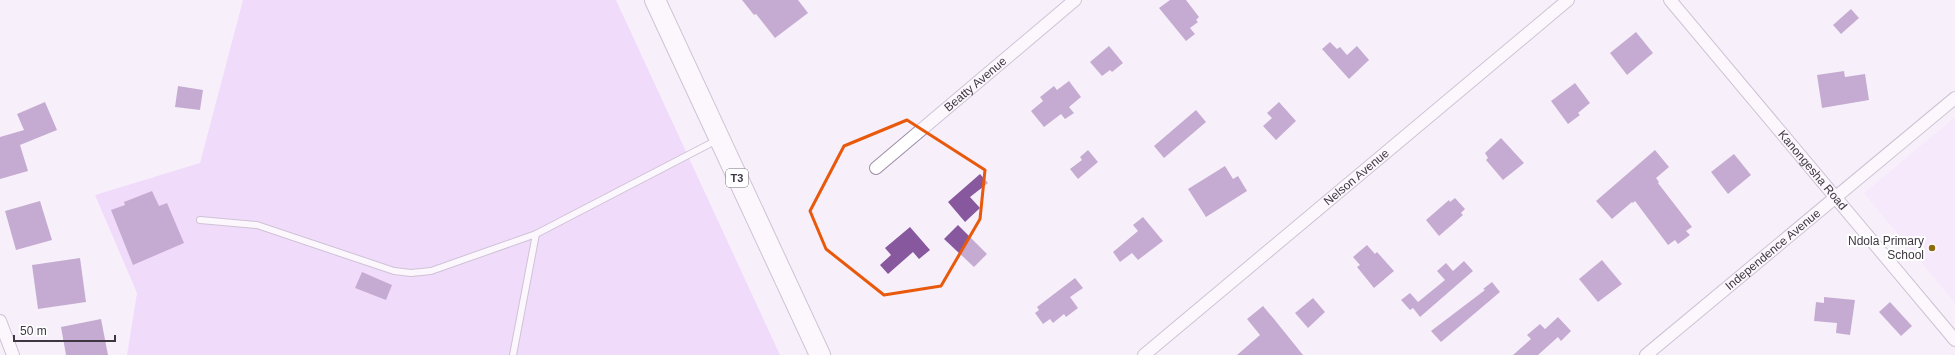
<svg xmlns="http://www.w3.org/2000/svg" width="1955" height="355" viewBox="0 0 1955 355" font-family="Arial,sans-serif">
<style>
.built{fill:#f1e0fb}
.green{fill:#e7c1fb}
.building{fill:#87589e}
.lines{fill:none;stroke-linecap:round;stroke-linejoin:round}
.service-casing{stroke:#9c8ba5;stroke-width:8}
.minor-casing{stroke:#9c8ba5;stroke-width:14}
.trunk-casing{stroke:#9c8ba5;stroke-width:22}
.service{stroke:#fff;stroke-width:6}
.minor{stroke:#fff;stroke-width:12}
.trunk{stroke:#fff;stroke-width:20}
.marked{fill:none;stroke:#e8590c;stroke-width:3;stroke-linejoin:round}
.poi-dot{fill:#8f6b0f;stroke:#fff;stroke-width:1.5}
.labels{text-anchor:middle;dominant-baseline:central;stroke-width:4;stroke-linejoin:round;paint-order:stroke}
.shield{fill:#fff;stroke:#78737b;stroke-width:1}
.shield-label{font-size:11px;font-weight:bold;fill:#3e3742}
.street-label{font-size:12px;fill:#3e3742;stroke:#fff}
.poi-label{font-size:12px;fill:#3e3742;stroke:#fff;text-anchor:end}
</style>
<rect width="100%" height="100%" fill="#f7f0fb"/>
<path class="built" d="M 1955,117 L 1955,303 L 1864,193 Z"/>
<path class="green" d="M 243,0 L 616,0 L 780,355 L 127,355 L 137,293 L 95,195 L 200,163 Z"/>
<g class="building">
<path d="M 742,0 L 798,0 L 808,13 L 775,38 L 756,14 L 754,15 Z"/>
<path d="M 1170,0 L 1186,0 L 1199,17 L 1196,20 L 1198,22 L 1190,28 L 1195,34 L 1186,41 L 1159,8 Z"/>
<path d="M 1851,9 L 1859,18 L 1841,34 L 1833,25 Z"/>
<path d="M 1636,32 L 1653,53 L 1627,75 L 1610,53 Z"/>
<path d="M 1330,42 L 1337,49 L 1340,47 L 1347,55 L 1357,46 L 1369,60 L 1349,79 L 1322,49 Z"/>
<path d="M 1109,46 L 1123,63 L 1112,72 L 1110,70 L 1102,76 L 1090,62 Z"/>
<path d="M 1844,71 L 1845,77 L 1865,74 L 1869,100 L 1822,108 L 1817,75 Z"/>
<path d="M 1069,81 L 1081,97 L 1069,107 L 1074,113 L 1065,119 L 1061,114 L 1044,127 L 1031,111 L 1043,101 L 1040,97 L 1054,86 L 1057,90 Z"/>
<path d="M 1575,83 L 1590,103 L 1578,113 L 1580,115 L 1568,124 L 1551,101 Z"/>
<path d="M 178,86 L 203,90 L 200,110 L 175,107 Z"/>
<path d="M 45,102 L 57,130 L 20,145 L 28,171 L 0,179 L 0,137 L 24,130 L 17,114 Z"/>
<path d="M 1279,102 L 1296,121 L 1276,140 L 1263,126 L 1272,118 L 1267,113 Z"/>
<path d="M 1196,110 L 1206,122 L 1164,158 L 1154,146 Z"/>
<path d="M 1501,138 L 1524,163 L 1503,180 L 1486,160 L 1488,158 L 1485,153 Z"/>
<path d="M 1088,150 L 1098,162 L 1078,179 L 1070,169 L 1082,160 L 1080,157 Z"/>
<path d="M 1655,150 L 1669,167 L 1656,178 L 1659,182 L 1658,183 L 1692,227 L 1686,231 L 1690,235 L 1678,244 L 1675,240 L 1668,245 L 1635,201 L 1633,203 L 1632,202 L 1612,219 L 1596,201 Z"/>
<path d="M 1734,154 L 1751,175 L 1728,194 L 1711,172 Z"/>
<path d="M 1225,166 L 1233,179 L 1238,176 L 1247,191 L 1206,217 L 1188,189 Z"/>
<path d="M 980,174 L 988,183 L 970,197 L 980,208 L 965,222 L 948,202 Z"/>
<path d="M 152,191 L 159,206 L 167,203 L 184,243 L 133,265 L 111,210 L 125,205 L 124,202 Z"/>
<path d="M 1455,198 L 1465,209 L 1461,213 L 1463,215 L 1439,236 L 1426,220 L 1449,200 L 1450,202 Z"/>
<path d="M 40,201 L 52,240 L 16,250 L 5,211 Z"/>
<path d="M 1143,217 L 1163,241 L 1138,260 L 1132,253 L 1120,262 L 1113,252 L 1138,231 L 1133,225 Z"/>
<path d="M 958,225 L 987,254 L 974,267 L 944,239 Z"/>
<path d="M 910,227 L 930,250 L 919,259 L 913,252 L 888,274 L 880,265 L 891,255 L 885,248 Z"/>
<path d="M 1367,245 L 1375,254 L 1377,252 L 1394,271 L 1374,288 L 1357,267 L 1360,265 L 1353,257 Z"/>
<path d="M 80,258 L 86,302 L 38,309 L 32,265 Z"/>
<path d="M 1602,260 L 1622,284 L 1598,302 L 1579,279 Z"/>
<path d="M 1464,261 L 1473,271 L 1420,317 L 1413,308 L 1410,310 L 1401,300 L 1410,293 L 1418,302 L 1445,280 L 1437,271 L 1446,263 L 1453,271 Z"/>
<path d="M 362,272 L 392,285 L 386,300 L 355,288 Z"/>
<path d="M 1075,278 L 1083,288 L 1070,297 L 1078,308 L 1066,317 L 1064,314 L 1053,323 L 1050,319 L 1043,324 L 1035,313 L 1039,310 L 1037,307 Z"/>
<path d="M 1492,282 L 1500,292 L 1441,342 L 1431,331 L 1485,290 L 1483,289 Z"/>
<path d="M 1824,297 L 1855,300 L 1850,335 L 1836,333 L 1837,323 L 1814,321 L 1816,302 L 1824,303 Z"/>
<path d="M 1313,298 L 1325,312 L 1308,328 L 1295,313 Z"/>
<path d="M 1890,302 L 1912,326 L 1901,336 L 1879,312 Z"/>
<path d="M 1263,306 L 1274,319 L 1303,355 L 1237,355 L 1260,335 L 1247,319 Z"/>
<path d="M 1558,317 L 1571,331 L 1561,341 L 1558,337 L 1538,355 L 1513,355 L 1531,339 L 1527,335 L 1540,324 L 1545,329 Z"/>
<path d="M 101,319 L 108,355 L 66,355 L 61,327 Z"/>
</g>
<g class="lines">
<defs>
<g id="service">
<path d="M 200,220 L 257,225 L 394,271 L 411,273 L 431,271 L 536,234 L 717,140"/>
<path d="M 513,355 L 536,234"/>
</g>
<g id="minor">
<path id="s1" d="M 1670,0 L 1955,340"/>
<path id="s2" d="M 876,168 L 1075,0"/>
<path d="M 0,321 L 13,355"/>
<path id="s3" d="M 1144,355 L 1568,0"/>
<path id="s4" d="M 1646,355 L 1955,98"/>
</g>
<path id="trunk" d="M 655,0 L 820,355"/>
</defs>
<use href="#service" class="service-casing"/>
<use href="#minor" class="minor-casing"/>
<use href="#trunk" class="trunk-casing"/>
<use href="#service" class="service"/>
<use href="#minor" class="minor"/>
<use href="#trunk" class="trunk"/>
</g>
<path d="M0 0H1955V355H0ZM 907,120 L 985,170 L 980,219 L 941,286 L 884,295 L 826,249 L 810,211 L 844,146 Z" fill="#f7f0fb" fill-opacity=".55" fill-rule="evenodd"/>
<path class="marked" d="M 907,120 L 985,170 L 980,219 L 941,286 L 884,295 L 826,249 L 810,211 L 844,146 Z"/>
<circle class="poi-dot" cx="1932" cy="248" r="4"/>
<g class="labels">
<rect class="shield" x="726" y="169" width="22" height="18" rx="3"/>
<g class="shield-label">
<text x="737" y="178">T3</text>
</g>
<g class="street-label">
<text stroke="none"><textPath href="#s2" startOffset="130">Beatty Avenue</textPath></text>
<text stroke="none"><textPath href="#s1" startOffset="222">Kanongesha Road</textPath></text>
<text stroke="none"><textPath href="#s3" startOffset="277">Nelson Avenue</textPath></text>
<text stroke="none"><textPath href="#s4" startOffset="165">Independence Avenue</textPath></text>
</g>
<g class="poi-label">
<text x="1924" y="241">Ndola Primary<tspan x="1924" dy="14">School</tspan></text>
</g>
</g>
<path d="M14 335v6h101v-6" fill="none" stroke="#3e3742" stroke-width="2"/>
<text x="20" y="335" font-size="12" fill="#3e3742" stroke="#ffffff" stroke-width="3" paint-order="stroke">50 m</text>
</svg>
